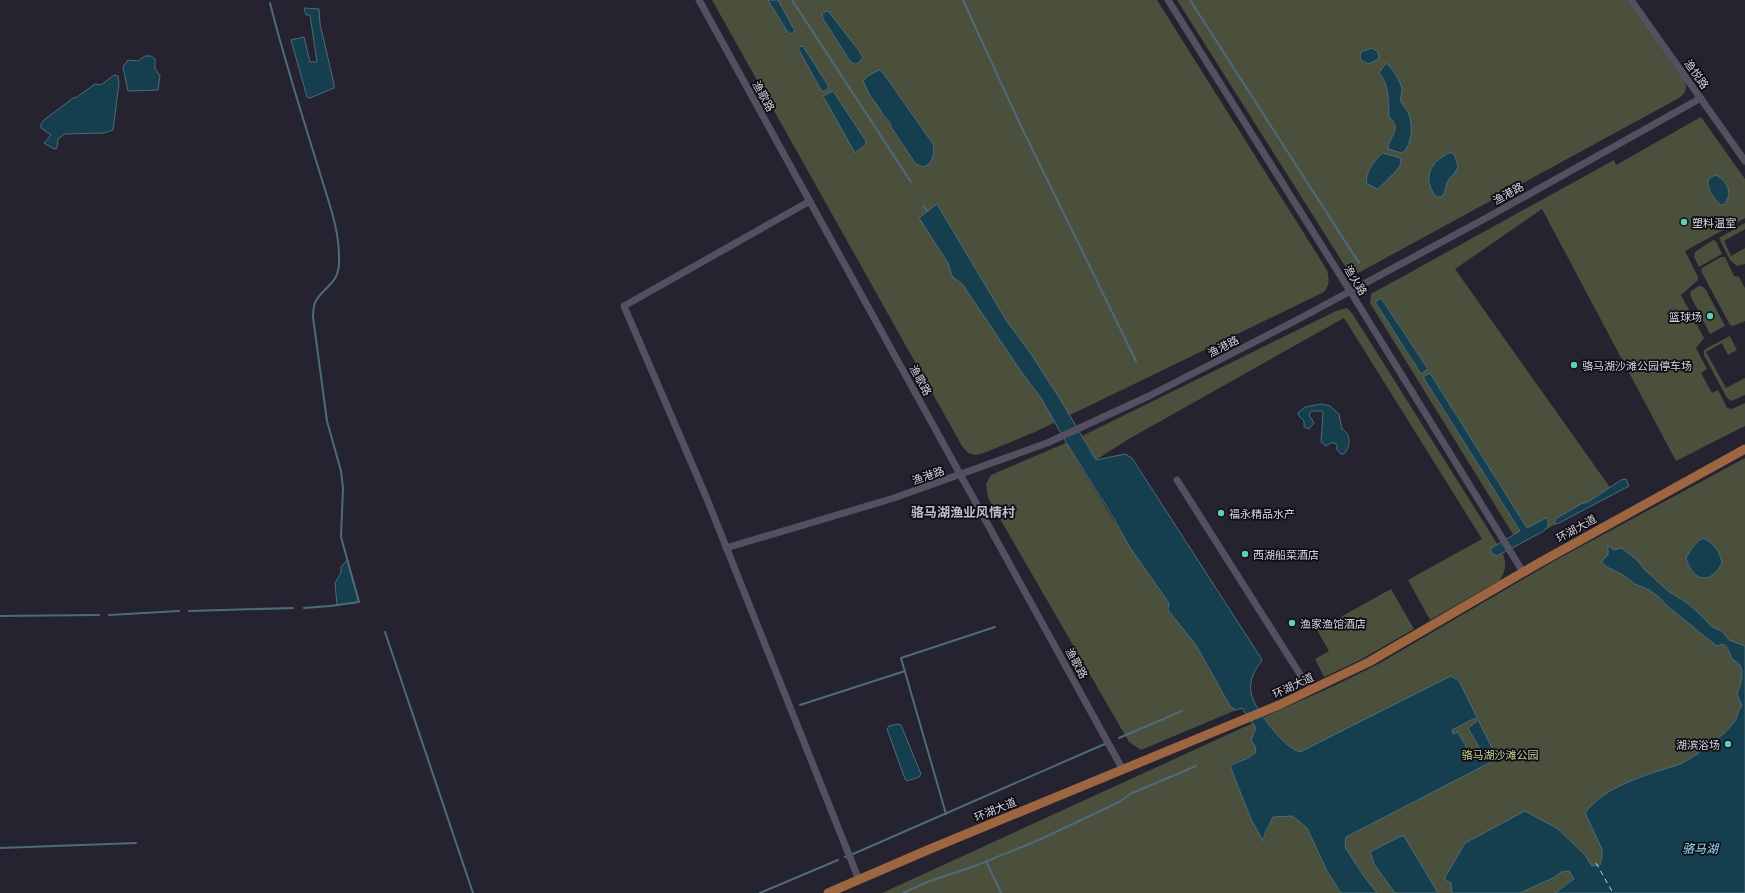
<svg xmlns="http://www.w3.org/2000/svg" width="1745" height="893" viewBox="0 0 1745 893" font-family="'Golos Text','Noto Sans SC',sans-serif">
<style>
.green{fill:#4a503b}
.water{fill:#153f4e;stroke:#4e6b79;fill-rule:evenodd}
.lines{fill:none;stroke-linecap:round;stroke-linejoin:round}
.stream{stroke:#4e6b79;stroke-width:2}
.ferry{stroke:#98e1fe;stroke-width:1;stroke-dasharray:5 4;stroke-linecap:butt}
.minor{stroke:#545060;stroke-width:7}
.major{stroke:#9e6541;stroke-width:9}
.poi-dot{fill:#5dceb9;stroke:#0f0d14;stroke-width:1.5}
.labels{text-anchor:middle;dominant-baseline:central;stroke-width:3.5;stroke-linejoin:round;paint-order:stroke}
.street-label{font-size:11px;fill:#d4d3dc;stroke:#0f0d14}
.poi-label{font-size:11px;fill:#d4d3dc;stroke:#0f0d14;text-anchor:start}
.park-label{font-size:11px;fill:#c4d395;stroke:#0f0d14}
.water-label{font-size:12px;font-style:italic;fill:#98e1fe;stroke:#0f0d14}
.quarter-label{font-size:13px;font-weight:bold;fill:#bfbcce;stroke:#0f0d14}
</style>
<rect width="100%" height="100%" fill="#262331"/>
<g class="green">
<path d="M 712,0 L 1157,0 L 1327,270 C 1329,279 1330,285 1324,292 L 1035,432 L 984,453 L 975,455 L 968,453 L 962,446 Z"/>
<path d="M 1177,0 L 1627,0 L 1684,80 C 1688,88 1686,93 1679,98 L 1360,272 L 1356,273 L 1347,268 L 1343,263 Z"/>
<path d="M 1701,117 L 1745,179 L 1745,218 L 1685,251 L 1698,277 L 1698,280 L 1681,295 L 1704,338 L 1696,348 L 1707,369 L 1701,373 L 1712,393 L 1718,390 L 1727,408 L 1732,409 L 1745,403 L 1745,426 L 1676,461 L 1542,209 L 1455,269 L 1614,493 L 1519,544 L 1370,303 L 1371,294 L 1614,160 L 1616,165 Z"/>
<path d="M 1745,223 L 1745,229 L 1724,241 L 1731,256 L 1745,248 L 1745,264 L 1737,266 L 1730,260 L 1719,238 Z"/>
<path d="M 1713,240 L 1716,241 L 1722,254 L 1699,267 L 1694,257 L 1695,252 Z"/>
<path d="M 1721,257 L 1725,257 L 1734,276 L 1739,277 L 1745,288 L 1745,321 L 1733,326 L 1730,325 L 1701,271 L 1702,268 Z"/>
<path d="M 1699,286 L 1702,286 L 1706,290 L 1725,326 L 1710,334 L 1690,295 L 1691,291 Z"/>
<path d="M 1347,308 L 1352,313 L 1491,534 C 1501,551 1512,561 1500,580 L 1430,620 L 1408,580 L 1482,539 L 1344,318 L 1127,440 L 1096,460 L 1080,466 C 1109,513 1137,559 1169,603 L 1168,610 L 1196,645 L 1230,706 L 1236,710 L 1141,750 L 1129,742 L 988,498 L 986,484 L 991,475 L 1082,436 L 1336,311 Z"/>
<path d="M 1730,336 L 1737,350 L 1728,355 L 1722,343 L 1706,352 L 1726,388 L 1745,378 L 1745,395 L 1731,401 L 1727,398 L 1704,355 L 1704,351 L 1707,348 Z"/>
<path d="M 1745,458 L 1745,776 L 1603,854 L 1600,865 L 1566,884 L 1560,890 L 1555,893 L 1358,893 L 1345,873 L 1264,717 L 1336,685 L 1380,663 L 1556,560 Z"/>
<path d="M 1391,589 L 1414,629 L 1360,660 L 1324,677 L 1315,659 L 1329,651 L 1317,630 Z"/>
<path d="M 1253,723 L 1256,728 L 1252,736 L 1256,748 L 1255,753 C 1247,760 1238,761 1230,766 L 1251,819 L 1263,840 L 1273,816 L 1293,816 L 1307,828 L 1327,871 L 1341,893 L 882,893 Z"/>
</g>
<g class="water">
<path d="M 768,0 L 778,0 L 795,31 L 791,34 L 787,31 Z"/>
<path d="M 304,8 L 319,9 L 320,24 L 334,84 L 334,88 L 310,98 L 307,97 L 291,40 L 304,37 L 310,62 L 317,62 L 310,15 L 306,15 Z"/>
<path d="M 826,11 L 829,12 L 860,52 L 863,58 L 857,64 L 854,64 L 850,61 L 823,19 L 822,14 Z"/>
<path d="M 803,46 L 828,85 L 828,89 L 822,92 L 799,50 L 798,47 Z"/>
<path d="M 1372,48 L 1378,52 L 1379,59 L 1368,64 L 1362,61 L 1360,57 L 1361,52 Z"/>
<path d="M 145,56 L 151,56 L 155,59 L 155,68 L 160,76 L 158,90 L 128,91 L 123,67 L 128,60 L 138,61 Z"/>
<path d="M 1386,63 C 1392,68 1401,82 1402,89 C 1402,94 1400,98 1401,102 C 1403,106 1406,108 1408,112 C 1413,123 1413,145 1402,153 L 1388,149 C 1389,136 1403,129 1389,117 C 1388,102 1390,85 1379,73 Z"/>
<path d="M 879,70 L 884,74 L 933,144 C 936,156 929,174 915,163 L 891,127 C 891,120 883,118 881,111 L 869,94 L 863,81 L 868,76 Z"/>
<path d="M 114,75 L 118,76 L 119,83 L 113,130 L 104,133 L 65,134 L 58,139 L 57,148 L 54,149 L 44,143 L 51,135 L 41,128 L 41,124 L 44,120 L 73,98 L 77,97 L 95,84 L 101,85 Z"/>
<path d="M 833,91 L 866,141 L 865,145 L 855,153 L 823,96 Z"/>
<path d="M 1451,152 L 1455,156 L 1458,166 C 1456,172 1453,175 1449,179 C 1445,185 1446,193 1441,197 L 1436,197 C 1421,177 1431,161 1451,152 Z"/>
<path d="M 1383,153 L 1400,158 L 1401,160 L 1400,166 L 1397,170 L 1378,189 L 1367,184 C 1364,173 1375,159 1383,153 Z"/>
<path d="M 1715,175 C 1728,180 1734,195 1723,205 L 1721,205 C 1714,199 1707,190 1708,180 Z"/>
<path d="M 937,204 L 1006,320 L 1031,354 L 1060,399 L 1096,460 L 1125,454 L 1132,458 L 1259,655 L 1262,661 C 1254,670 1249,681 1251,693 C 1254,709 1284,748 1300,752 L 1451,676 L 1459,681 L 1494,752 L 1495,760 L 1346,837 L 1345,847 L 1363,875 L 1377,893 L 1341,893 L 1327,871 L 1307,828 L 1293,816 L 1273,817 L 1265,833 L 1263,841 L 1251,819 L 1230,766 C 1238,761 1248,760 1255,753 L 1256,748 L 1251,740 L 1256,728 L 1242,708 L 1236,710 L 1230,706 L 1196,645 L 1168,610 L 1169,603 L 1129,546 L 1113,517 L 1067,444 L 1041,398 L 1020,370 L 963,285 L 952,276 L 948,263 L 919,218 ZM 1475,718 L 1477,721 L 1468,728 L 1483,754 L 1473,759 L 1458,732 L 1453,734 L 1452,730 Z"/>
<path d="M 1381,298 L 1428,369 L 1421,374 L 1375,302 Z"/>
<path d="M 1430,373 L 1527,528 L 1546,518 L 1548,519 L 1548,527 L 1542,532 L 1497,556 L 1492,554 L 1490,549 L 1493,547 L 1520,531 L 1423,377 Z"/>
<path d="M 1321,404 L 1330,406 L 1339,414 L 1342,429 C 1351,434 1351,446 1344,454 L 1341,454 L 1337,450 L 1337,446 L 1335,443 L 1331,443 L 1326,446 L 1321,442 L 1323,413 L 1322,411 L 1311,411 L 1309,415 L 1314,423 L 1309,429 L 1304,427 L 1304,421 L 1299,416 L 1298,413 L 1305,407 Z"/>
<path d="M 1626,479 L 1629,486 L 1559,523 L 1555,524 L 1555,519 L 1581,504 L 1588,502 L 1621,480 Z"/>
<path d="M 1703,538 C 1714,543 1720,552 1722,563 C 1711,586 1692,581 1686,558 C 1691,550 1695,542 1703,538 Z"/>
<path d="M 1608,545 L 1614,550 L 1622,548 L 1637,560 L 1644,569 L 1668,591 L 1686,602 L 1702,616 L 1712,627 L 1722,631 L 1729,640 L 1745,646 L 1745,893 L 1555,893 L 1574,879 L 1569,871 L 1561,872 L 1555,877 L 1520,893 L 1452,893 L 1451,883 L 1444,879 L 1465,843 L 1525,811 L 1558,829 L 1585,855 L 1592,866 L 1600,865 L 1602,858 L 1602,849 L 1585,813 C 1602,790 1632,780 1658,771 C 1667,768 1677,766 1684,762 C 1698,754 1729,733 1736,719 C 1738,714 1737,712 1742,706 L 1737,694 C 1741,685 1745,671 1739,664 C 1738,663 1734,660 1733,660 C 1729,655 1730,648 1723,644 L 1717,646 L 1714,644 L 1665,604 L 1659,597 L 1649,590 L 1635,584 L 1623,575 L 1607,567 L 1601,562 L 1608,555 Z"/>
<path d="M 347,560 L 359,602 L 337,605 L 335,583 L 341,573 L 341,567 Z"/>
<path d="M 898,724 L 901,725 L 921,774 L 919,777 L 907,781 L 905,779 L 887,729 L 889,726 Z"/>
<path d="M 1401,836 L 1404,836 L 1438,893 L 1395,893 L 1374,864 L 1370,852 Z"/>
</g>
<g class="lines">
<g class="stream">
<path d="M 792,0 L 911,182"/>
<path d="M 963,0 L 1019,122 L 1136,361"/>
<path d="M 1190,0 L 1359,263"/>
<path d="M 270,3 C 284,59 302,115 319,170 C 328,201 340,229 339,262 C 339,282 327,285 317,299 C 313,304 313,311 313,317 L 327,421 L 341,471 L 343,488 L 341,537 L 359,602 L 330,606 L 304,608"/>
<path d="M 924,206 L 927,211"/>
<path d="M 189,611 L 293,608"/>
<path d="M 109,615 L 179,611"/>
<path d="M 0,616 L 99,615"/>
<path d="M 385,632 L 473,893"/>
<path d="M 800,705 L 905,671"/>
<path d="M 1119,738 L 1182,711"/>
<path d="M 946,814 L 901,658 L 995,627"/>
<path d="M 0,848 L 136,843"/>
<path d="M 853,854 L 1107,743"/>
<path d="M 845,857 L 846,857"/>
<path d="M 986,861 L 1001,893"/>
<path d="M 760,893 L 838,860"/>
<path d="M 903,893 L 930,881 L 975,866 L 1039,840 L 1119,802 L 1130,794 L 1196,766"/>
</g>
<path class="ferry" d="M 1596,863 L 1613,893"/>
<g class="minor">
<path d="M 699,0 L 1123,770"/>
<path d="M 1168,0 L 1350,291 L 1523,572"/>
<path d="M 1631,0 L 1745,161"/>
<path d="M 810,201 L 624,306 L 707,499 L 859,880"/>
<path d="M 1177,480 L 1310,690"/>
<path d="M 726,548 L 894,498 L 1047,443 L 1149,396 L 1295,321 L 1488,217 L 1701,98"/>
</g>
<path class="major" d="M 828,893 L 930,849 L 1279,705 L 1369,662 L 1539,563 L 1745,449"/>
</g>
<g class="poi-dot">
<circle cx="1684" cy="222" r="4"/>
<circle cx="1710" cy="316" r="4"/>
<circle cx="1574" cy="365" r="4"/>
<circle cx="1221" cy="513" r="4"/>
<circle cx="1245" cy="554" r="4"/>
<circle cx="1292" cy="623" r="4"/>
<circle cx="1728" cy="744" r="4"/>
</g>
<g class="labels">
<g class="street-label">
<text transform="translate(1697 74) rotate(55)">渔悦路</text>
<text transform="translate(764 96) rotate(61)">渔歌路</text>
<text transform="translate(1508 193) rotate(-29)">渔港路</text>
<text transform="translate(1356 280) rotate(58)">渔火路</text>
<text transform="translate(1223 346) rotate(-27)">渔港路</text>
<text transform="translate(921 380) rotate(61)">渔歌路</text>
<text transform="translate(928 475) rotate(-19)">渔港路</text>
<text transform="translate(1576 528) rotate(-29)">环湖大道</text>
<text transform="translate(1077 663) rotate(61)">渔歌路</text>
<text transform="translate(1293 685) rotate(-25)">环湖大道</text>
<text transform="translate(995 809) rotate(-22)">环湖大道</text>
</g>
<g class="poi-label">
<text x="1692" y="222">塑料温室</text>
<text x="1702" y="316" text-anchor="end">篮球场</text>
<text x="1582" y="365">骆马湖沙滩公园停车场</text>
<text x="1229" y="513">福永精品水产</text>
<text x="1253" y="554">西湖船菜酒店</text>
<text x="1300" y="623">渔家渔馆酒店</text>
<text x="1720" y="744" text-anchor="end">湖滨浴场</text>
</g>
<g class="park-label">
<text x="1500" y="754">骆马湖沙滩公园</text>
</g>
<g class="water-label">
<text x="1700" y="848">骆马湖</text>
</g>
<g class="quarter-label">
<text x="963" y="512">骆马湖渔业风情村</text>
</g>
</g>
</svg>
